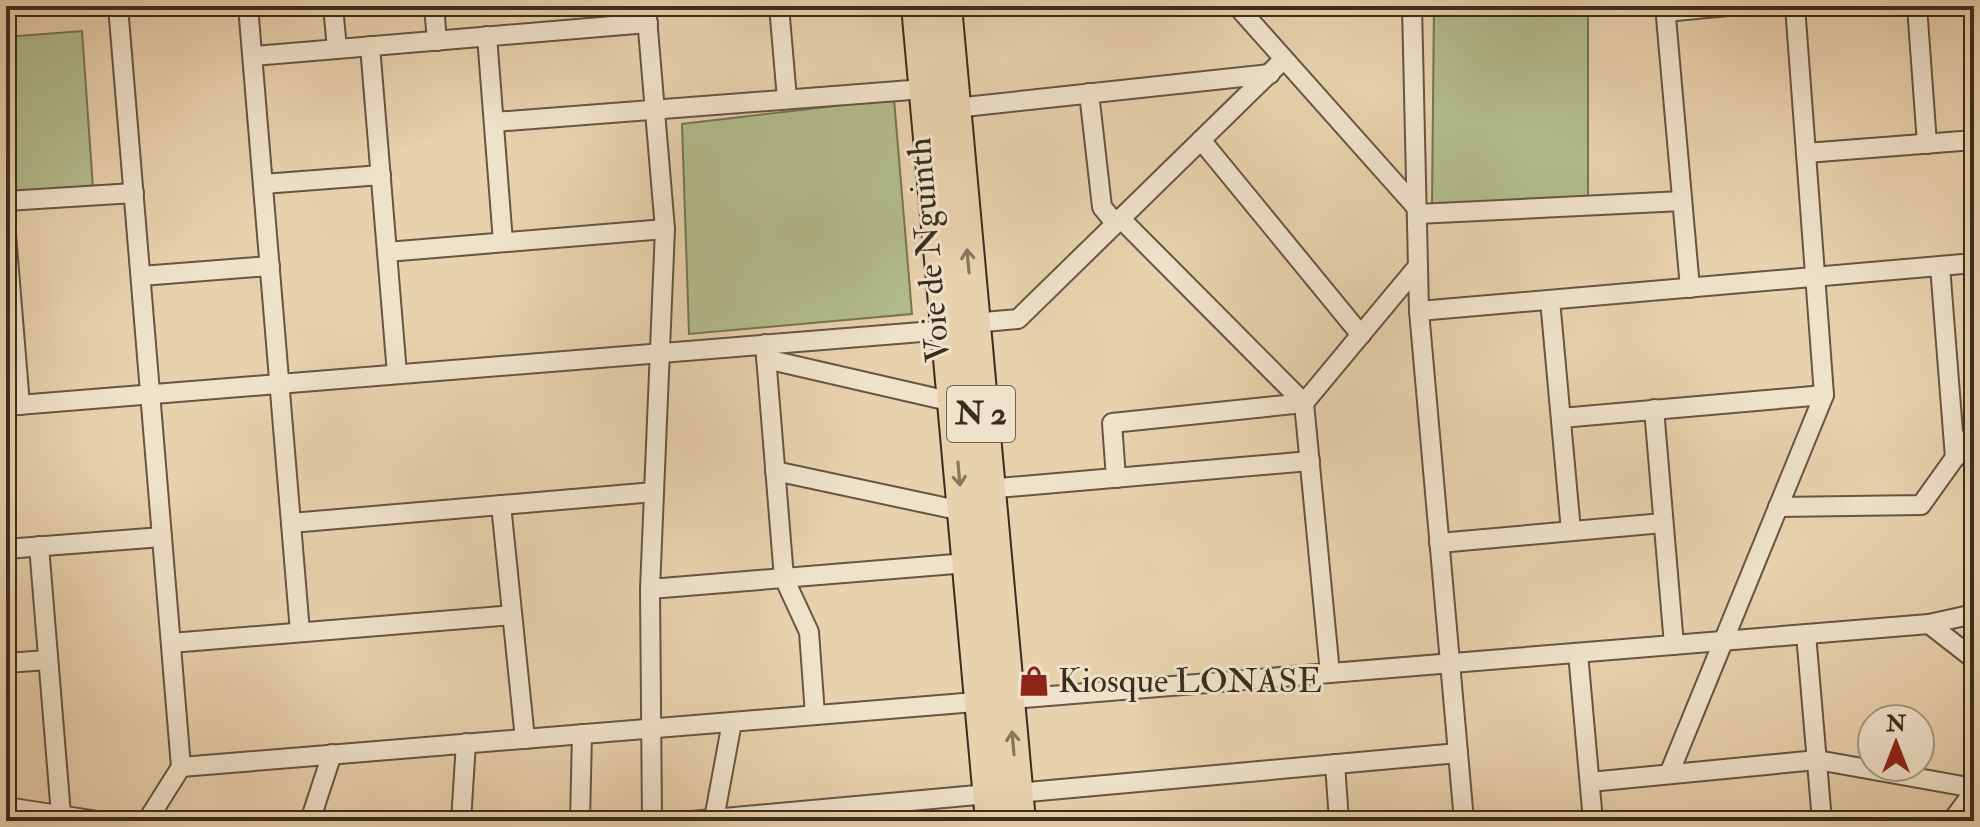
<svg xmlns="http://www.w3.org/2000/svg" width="1980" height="827" viewBox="0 0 1980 827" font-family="'IM FELL Double Pica',serif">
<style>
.green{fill:#b2bc8d;stroke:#767456;stroke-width:2}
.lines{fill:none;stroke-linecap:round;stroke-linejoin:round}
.minor-casing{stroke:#665642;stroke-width:22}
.trunk-casing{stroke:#3b2d1e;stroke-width:34}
.minor{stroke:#f0e1ca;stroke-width:18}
.trunk{stroke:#e8d1ad;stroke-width:30}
.oneway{stroke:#89775e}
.labels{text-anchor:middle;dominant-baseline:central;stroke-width:6;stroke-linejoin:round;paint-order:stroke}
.shield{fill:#f0e1ca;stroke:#716352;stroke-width:2}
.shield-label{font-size:32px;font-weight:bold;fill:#3b2d1e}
.street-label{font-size:34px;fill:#3b2d1e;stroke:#f0e1ca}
.poi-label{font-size:34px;fill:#3b2d1e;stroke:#f0e1ca;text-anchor:start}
</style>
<rect width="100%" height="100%" fill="#e8d1ad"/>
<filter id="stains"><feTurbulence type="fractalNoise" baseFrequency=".0025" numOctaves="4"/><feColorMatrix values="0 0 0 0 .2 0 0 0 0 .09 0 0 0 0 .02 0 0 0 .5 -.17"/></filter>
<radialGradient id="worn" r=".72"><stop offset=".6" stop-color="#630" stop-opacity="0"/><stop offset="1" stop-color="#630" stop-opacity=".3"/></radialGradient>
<g class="green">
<path d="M 1434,6 L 1588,6 L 1588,199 L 1432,206 Z"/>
<path d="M 82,31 L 93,188 L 6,194 L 6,37 Z"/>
<path d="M 894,99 L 912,314 L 689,334 L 682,124 Z"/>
</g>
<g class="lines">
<defs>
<g id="minor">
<path d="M 118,6 L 181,767 L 147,821"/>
<path d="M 248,6 L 300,632"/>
<path d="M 333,6 L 337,49"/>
<path d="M 434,6 L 437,41"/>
<path d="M 646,6 L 665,229 L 650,589 L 652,821"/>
<path d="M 779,6 L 787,99"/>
<path d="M 1237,6 L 1416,207"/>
<path d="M 1412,6 L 1419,311 L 1464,821"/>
<path d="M 1665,6 L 1690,288"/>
<path d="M 1917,6 L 1927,144"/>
<path d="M 1665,12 L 1728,6"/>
<path d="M 487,36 L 503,242"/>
<path d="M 370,46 L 397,374"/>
<path d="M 253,56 L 648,23"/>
<path d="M 1089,93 L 1102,207 L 1115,223"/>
<path d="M 955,108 L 1270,74"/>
<path d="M 494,122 L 924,89"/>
<path d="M 1201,140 L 1361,335"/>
<path d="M 1806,153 L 1974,140"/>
<path d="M 263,184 L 381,175"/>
<path d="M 6,201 L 134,193"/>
<path d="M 1417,214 L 1682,201"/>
<path d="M 1120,218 L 1304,403 L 1330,673"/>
<path d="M 6,234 L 20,405"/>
<path d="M 387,252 L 665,229"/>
<path d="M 1940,266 L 1955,458"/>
<path d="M 141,276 L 270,266"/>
<path d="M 1550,300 L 1571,531"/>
<path d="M 1419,311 L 1974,263"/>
<path d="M 973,323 L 1018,319 L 1284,59"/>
<path d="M 765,344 L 784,578 L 809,632 L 815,715"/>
<path d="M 766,359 L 953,402"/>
<path d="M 6,406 L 946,330"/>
<path d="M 1654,409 L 1674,645"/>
<path d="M 1561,418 L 1824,395"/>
<path d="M 775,471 L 962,511"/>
<path d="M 1116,478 L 1112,423 L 1304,403 L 1418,266"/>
<path d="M 987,489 L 1310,461"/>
<path d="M 501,505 L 525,739"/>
<path d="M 1778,507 L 1921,505 L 1974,431"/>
<path d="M 291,523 L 654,492"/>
<path d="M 1439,543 L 1663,523"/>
<path d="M 39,546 L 61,815"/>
<path d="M 6,549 L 162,537"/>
<path d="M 650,589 L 967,563"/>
<path d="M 1929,624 L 1974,659"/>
<path d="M 1806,634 L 1822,821"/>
<path d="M 171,643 L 512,615"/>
<path d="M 1578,653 L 1593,821"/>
<path d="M 6,663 L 48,660"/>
<path d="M 1335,764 L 1339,821"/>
<path d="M 181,767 L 1929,624 L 1974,614"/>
<path d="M 1669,774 L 1824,395 L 1795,6"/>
<path d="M 1590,782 L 1817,760 L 1974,788"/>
<path d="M 1017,793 L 1458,753"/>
<path d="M 6,807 L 98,821"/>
<path d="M 714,819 L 732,722"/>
<path d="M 310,821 L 332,754"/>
<path d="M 461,821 L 466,743"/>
<path d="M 580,821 L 582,734"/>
<path d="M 691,821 L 988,794"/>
<path d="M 1952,821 L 1974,791"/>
</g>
<g id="trunk">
<path d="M 917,6 L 991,821"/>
<path d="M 946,6 L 1020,821"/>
</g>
</defs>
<use href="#minor" class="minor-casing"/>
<use href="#trunk" class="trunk-casing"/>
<use href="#minor" class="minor"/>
<use href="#trunk" class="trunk"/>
</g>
<defs><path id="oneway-shaft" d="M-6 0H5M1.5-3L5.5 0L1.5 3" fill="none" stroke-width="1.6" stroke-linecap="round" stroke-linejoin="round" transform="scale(2)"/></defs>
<g class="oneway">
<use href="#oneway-shaft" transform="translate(968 261) rotate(-95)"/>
<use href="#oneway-shaft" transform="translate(959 474) rotate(85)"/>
<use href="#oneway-shaft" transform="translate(1013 743) rotate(-95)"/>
</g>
<defs>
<symbol id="shop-bare" viewBox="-9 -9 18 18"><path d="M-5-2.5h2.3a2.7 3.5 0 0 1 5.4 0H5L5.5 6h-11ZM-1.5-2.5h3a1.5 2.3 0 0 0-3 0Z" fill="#8f2418" stroke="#f0e1ca" stroke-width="2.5" paint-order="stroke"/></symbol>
</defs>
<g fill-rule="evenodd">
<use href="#shop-bare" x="1012" y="659" width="44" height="44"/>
</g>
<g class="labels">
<rect class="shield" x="947" y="386" width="68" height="56" rx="6"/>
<g class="shield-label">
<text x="981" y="414">N 2</text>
</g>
<g class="street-label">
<text transform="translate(929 250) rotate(-95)">Voie de Nguinth</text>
</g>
<g class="poi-label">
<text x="1058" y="681">Kiosque LONASE</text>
</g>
</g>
<rect width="1980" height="827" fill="none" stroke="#e8d1ad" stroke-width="32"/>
<rect x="8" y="8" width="1964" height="811" fill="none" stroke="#3b2d1e" stroke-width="4"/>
<rect x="16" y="16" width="1948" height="795" fill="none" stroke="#3b2d1e" stroke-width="2"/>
<g transform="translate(1896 743)"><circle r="38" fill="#f0e1ca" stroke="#a89985" stroke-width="2"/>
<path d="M0-6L14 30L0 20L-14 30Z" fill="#8f2418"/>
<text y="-12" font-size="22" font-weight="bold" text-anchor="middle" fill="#3b2d1e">N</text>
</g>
<rect width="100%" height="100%" filter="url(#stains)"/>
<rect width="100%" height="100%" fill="url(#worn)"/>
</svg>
